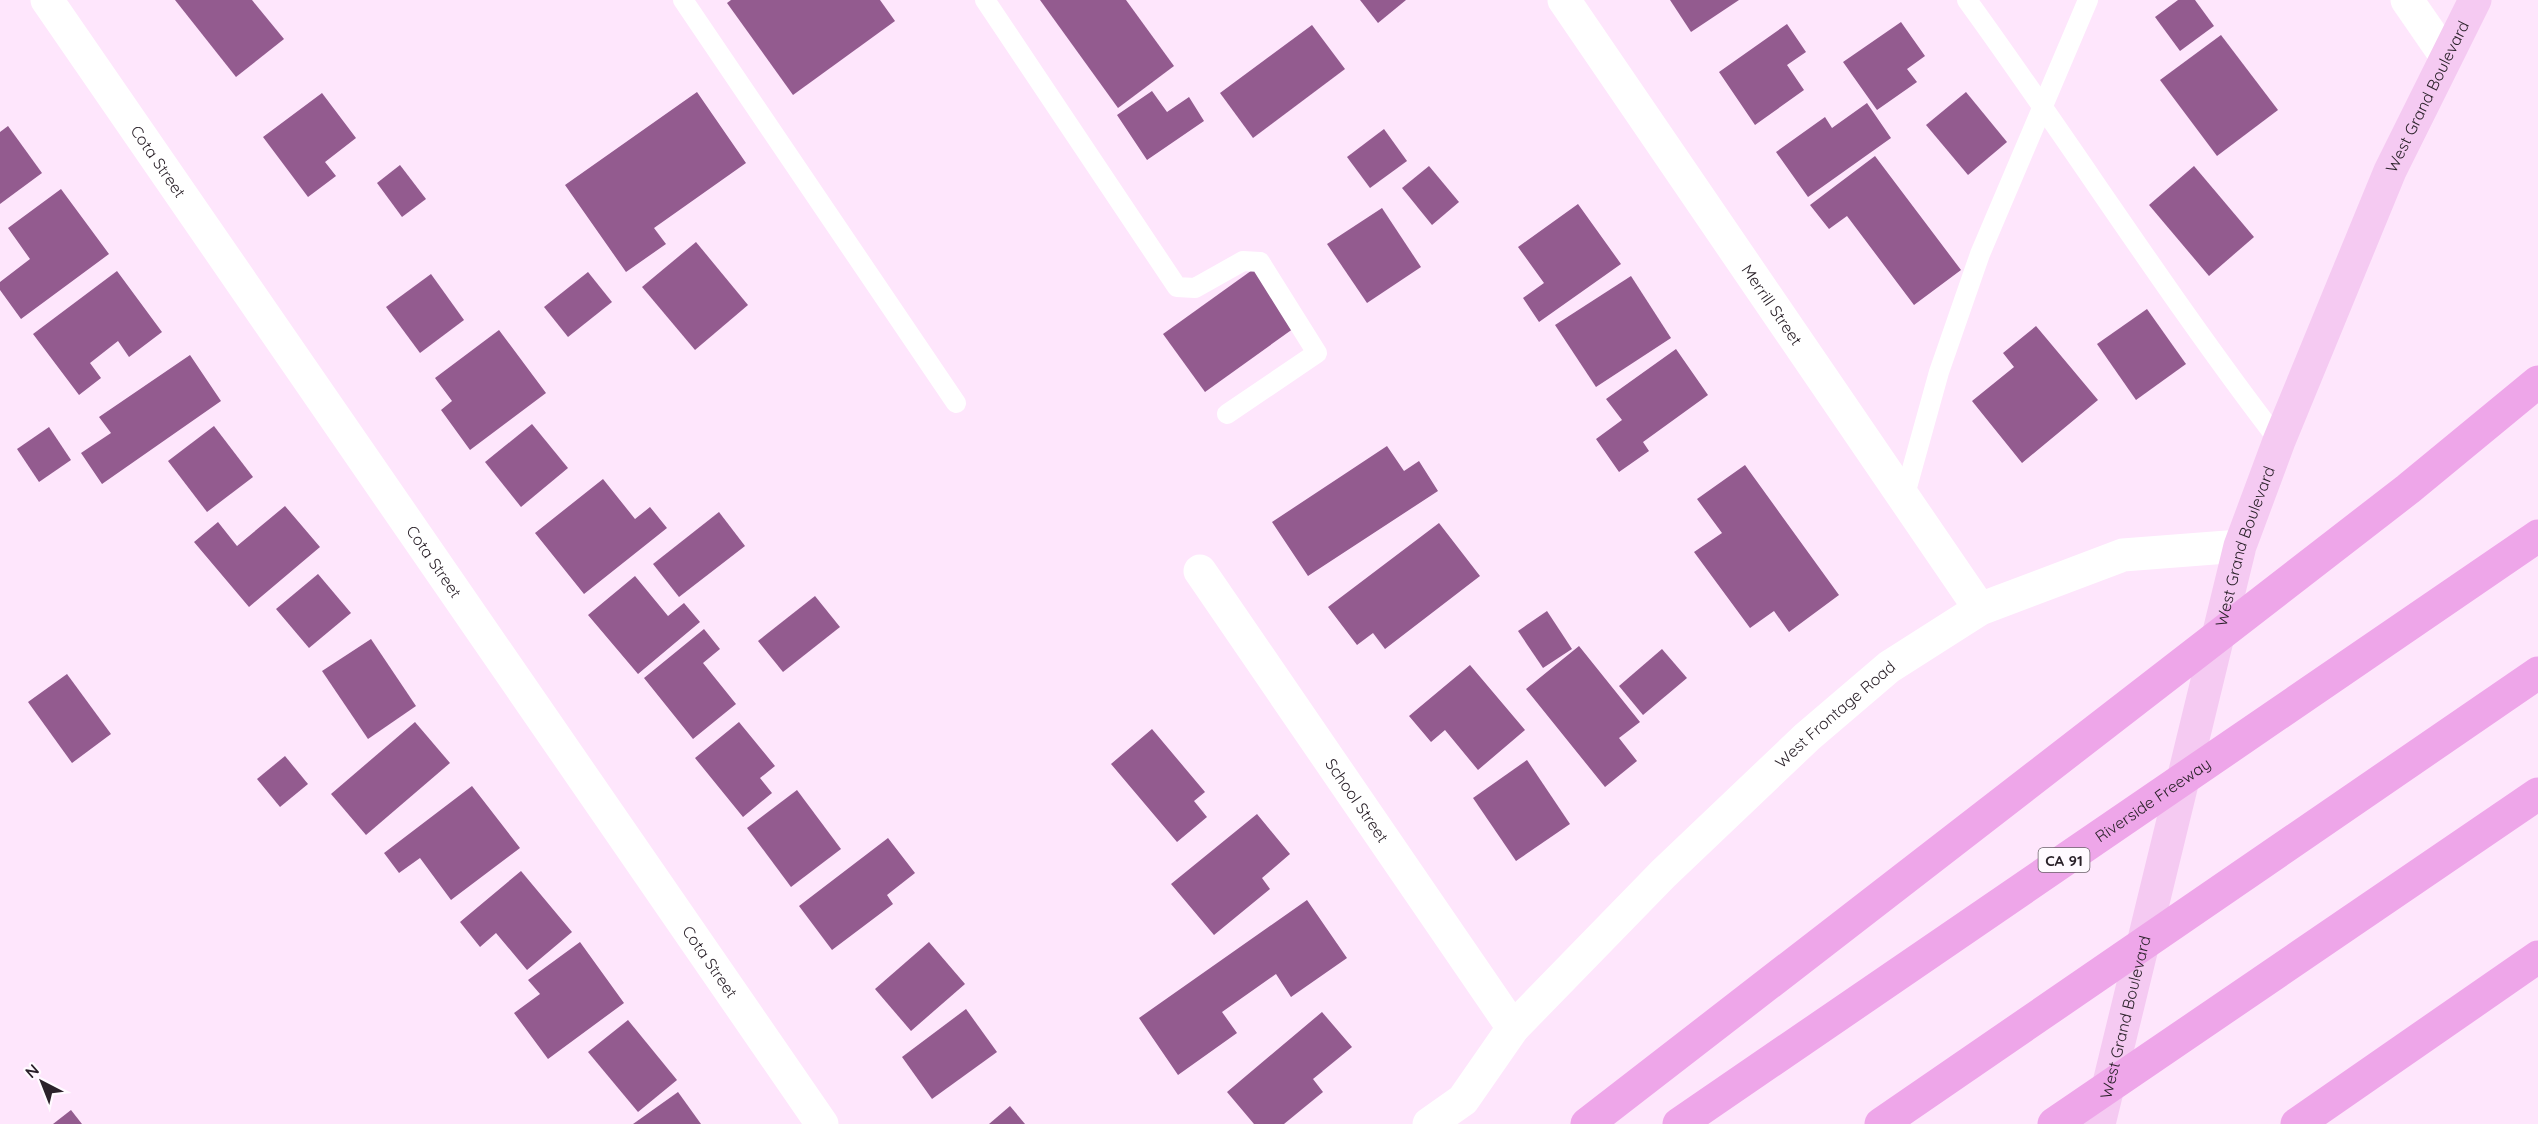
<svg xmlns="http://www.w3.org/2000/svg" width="2538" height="1124" viewBox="0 0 2538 1124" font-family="Quicksand,sans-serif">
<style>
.building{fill:#935b8f}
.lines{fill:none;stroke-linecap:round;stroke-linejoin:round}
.service{stroke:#fff;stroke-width:20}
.minor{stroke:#fff;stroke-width:33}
.tertiary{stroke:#fff;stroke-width:33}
.primary{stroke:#f5caf2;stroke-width:33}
.motorway{stroke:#eea6e9;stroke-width:33}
.labels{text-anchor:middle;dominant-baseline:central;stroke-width:4.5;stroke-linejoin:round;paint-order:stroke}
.shield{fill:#fffaff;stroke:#6b636a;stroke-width:1.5}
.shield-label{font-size:15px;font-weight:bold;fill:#2b222a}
.street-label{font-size:16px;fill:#2b222a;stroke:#fffaff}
</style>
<rect width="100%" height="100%" fill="#fee6fc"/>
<g class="building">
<path d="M 175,0 L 252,0 L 284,39 L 236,77 Z"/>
<path d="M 731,0 L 880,0 L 895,21 L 793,95 L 727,3 Z"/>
<path d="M 1040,0 L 1126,0 L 1174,66 L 1118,108 Z"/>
<path d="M 1360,0 L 1406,0 L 1378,23 Z"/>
<path d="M 1670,0 L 1739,0 L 1691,32 Z"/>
<path d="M 2178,0 L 2195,0 L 2214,26 L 2180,51 L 2155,17 Z"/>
<path d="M 1901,22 L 1925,56 L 1907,69 L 1917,82 L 1877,110 L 1843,62 Z"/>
<path d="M 1787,24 L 1806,52 L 1787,65 L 1804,90 L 1755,125 L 1719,72 Z"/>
<path d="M 1312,25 L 1345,69 L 1253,138 L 1220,93 Z"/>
<path d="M 2221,35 L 2278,110 L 2217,156 L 2160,80 Z"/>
<path d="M 1152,91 L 1167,112 L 1189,97 L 1204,121 L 1147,160 L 1117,115 Z"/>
<path d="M 697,92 L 746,163 L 654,228 L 666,244 L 626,272 L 565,185 Z"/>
<path d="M 1966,92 L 2007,142 L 1968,175 L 1926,125 Z"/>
<path d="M 322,93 L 356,138 L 325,162 L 336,176 L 308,197 L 263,137 Z"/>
<path d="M 1867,103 L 1891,138 L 1808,197 L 1776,152 L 1825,117 L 1832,128 Z"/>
<path d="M 8,126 L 42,173 L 0,204 L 0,132 Z"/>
<path d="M 1384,129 L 1407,161 L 1370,188 L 1347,157 Z"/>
<path d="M 1875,156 L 1961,270 L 1914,305 L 1847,216 L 1829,229 L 1810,205 Z"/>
<path d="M 400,165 L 426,199 L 402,217 L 377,183 Z"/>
<path d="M 1429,166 L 1459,202 L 1432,225 L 1402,188 Z"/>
<path d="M 2194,166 L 2254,237 L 2209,276 L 2149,205 Z"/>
<path d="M 61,189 L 109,254 L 21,319 L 0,290 L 0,282 L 30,259 L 8,228 Z"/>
<path d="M 1578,204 L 1621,264 L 1539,322 L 1523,298 L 1544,283 L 1518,247 Z"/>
<path d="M 1382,208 L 1421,267 L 1367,303 L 1327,244 Z"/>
<path d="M 696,242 L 748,305 L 695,350 L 642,287 Z"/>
<path d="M 1255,268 L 1297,326 L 1205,392 L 1163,334 Z"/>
<path d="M 117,271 L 162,332 L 129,357 L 118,341 L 90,363 L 101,378 L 79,395 L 33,334 Z"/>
<path d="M 588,272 L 612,302 L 568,337 L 544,307 Z"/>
<path d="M 431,274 L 464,320 L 420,353 L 386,307 Z"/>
<path d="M 1631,276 L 1671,338 L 1596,387 L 1555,325 Z"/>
<path d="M 2147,309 L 2186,364 L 2136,400 L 2097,344 Z"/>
<path d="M 2036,326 L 2098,400 L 2022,463 L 1972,401 L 2014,367 L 2003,353 Z"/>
<path d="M 499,330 L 546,393 L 470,450 L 441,410 L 452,401 L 435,378 Z"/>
<path d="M 1676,349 L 1708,395 L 1643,442 L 1649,451 L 1619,472 L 1596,439 L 1622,420 L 1606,399 Z"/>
<path d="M 190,355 L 221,401 L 102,484 L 81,453 L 111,433 L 99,417 Z"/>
<path d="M 532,424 L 568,468 L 521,507 L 485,462 Z"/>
<path d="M 214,426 L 253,477 L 207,512 L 168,461 Z"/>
<path d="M 49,427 L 71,460 L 39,482 L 17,449 Z"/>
<path d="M 1387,446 L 1404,471 L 1419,461 L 1438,491 L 1308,576 L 1272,522 Z"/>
<path d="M 1745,465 L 1839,595 L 1789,632 L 1774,611 L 1750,628 L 1694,552 L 1722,533 L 1697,499 Z"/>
<path d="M 603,479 L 635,519 L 650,507 L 667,528 L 584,594 L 535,533 Z"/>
<path d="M 285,506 L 320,547 L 249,607 L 194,542 L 218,522 L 237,546 Z"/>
<path d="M 719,512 L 745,546 L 679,597 L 653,564 Z"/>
<path d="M 1439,523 L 1480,576 L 1385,649 L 1373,633 L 1357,645 L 1328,607 Z"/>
<path d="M 318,574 L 351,613 L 309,648 L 276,609 Z"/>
<path d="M 635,576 L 668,616 L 684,603 L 700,622 L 638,674 L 588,615 Z"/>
<path d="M 815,596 L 840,627 L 783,672 L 758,641 Z"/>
<path d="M 1547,611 L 1572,649 L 1543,668 L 1518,631 Z"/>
<path d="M 704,629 L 720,649 L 703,663 L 736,704 L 693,739 L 644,678 Z"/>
<path d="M 371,639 L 416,706 L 368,739 L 322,671 Z"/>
<path d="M 1579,646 L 1640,722 L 1619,738 L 1637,761 L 1605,787 L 1526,689 Z"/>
<path d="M 1662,649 L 1687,678 L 1643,715 L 1619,686 Z"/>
<path d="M 1470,665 L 1525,730 L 1478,770 L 1445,730 L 1431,742 L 1409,716 Z"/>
<path d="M 67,674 L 111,734 L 72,763 L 28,702 Z"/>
<path d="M 415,722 L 450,763 L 366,835 L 331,794 Z"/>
<path d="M 739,722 L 775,766 L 760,778 L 772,793 L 743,817 L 695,758 Z"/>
<path d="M 1152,729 L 1205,792 L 1194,801 L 1207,817 L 1177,842 L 1111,764 Z"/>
<path d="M 285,756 L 308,784 L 280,807 L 257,779 Z"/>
<path d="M 1527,760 L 1570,824 L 1516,861 L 1473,798 Z"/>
<path d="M 472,786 L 520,848 L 451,900 L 420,858 L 399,873 L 384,853 Z"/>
<path d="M 797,790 L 841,849 L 791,887 L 747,828 Z"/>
<path d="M 1257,814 L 1290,854 L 1262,878 L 1270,889 L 1214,935 L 1171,884 Z"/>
<path d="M 888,838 L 915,873 L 887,895 L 893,904 L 832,950 L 799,906 Z"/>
<path d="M 521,871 L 572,932 L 527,970 L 496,933 L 480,947 L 460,922 Z"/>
<path d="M 1307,900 L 1347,958 L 1291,997 L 1276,974 L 1222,1012 L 1237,1033 L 1178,1075 L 1139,1018 Z"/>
<path d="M 580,942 L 624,1003 L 548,1059 L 514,1013 L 540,994 L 528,980 Z"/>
<path d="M 929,942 L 965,984 L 911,1031 L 875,989 Z"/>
<path d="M 966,1009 L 997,1052 L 932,1099 L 902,1057 Z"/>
<path d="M 1322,1012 L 1352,1047 L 1313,1079 L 1323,1092 L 1284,1124 L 1254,1124 L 1227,1092 Z"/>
<path d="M 628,1020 L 677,1080 L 638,1112 L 588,1052 Z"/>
<path d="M 678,1092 L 701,1124 L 633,1124 Z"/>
<path d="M 1010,1106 L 1025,1124 L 989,1124 Z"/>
<path d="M 71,1110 L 82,1124 L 53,1124 Z"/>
</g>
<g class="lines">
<g class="service">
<path d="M 683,0 L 956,403"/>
<path d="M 985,0 L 1177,287 L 1195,288 L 1243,261 L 1260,262 L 1317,353 L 1227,414"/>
<path d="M 1967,0 C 2073,146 2169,298 2279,441"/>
<path d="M 1904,498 L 1939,372 L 1980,254 L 2088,0"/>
</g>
<g class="minor">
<path id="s1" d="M 47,0 L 822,1124"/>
<path id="s2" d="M 1564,0 L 1980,609"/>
<path id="s3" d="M 1200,571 L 1513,1028"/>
<path id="s4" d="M 1429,1124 L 1463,1100 L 1513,1028 L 1663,874 L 1807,737 L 1889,667 L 1980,609 L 2123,555 L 2240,546"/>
</g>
<path class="tertiary" d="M 2407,0 L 2445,55"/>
<path class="primary" id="s5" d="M 2099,1124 L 2240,546 L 2279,441 L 2390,171 L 2475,0"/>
<g class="motorway">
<path d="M 1587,1124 L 2408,489 L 2538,382"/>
<path id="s6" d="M 1679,1124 L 2538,536"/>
<path d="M 1881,1124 L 2538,673"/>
<path d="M 2054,1124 L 2538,794"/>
<path d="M 2297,1124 L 2538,957"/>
</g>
</g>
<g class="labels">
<rect class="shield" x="2038.5" y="848" width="51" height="24" rx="4.5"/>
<g class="shield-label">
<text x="2064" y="860">CA 91</text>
</g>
<g class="street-label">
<text stroke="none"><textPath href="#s5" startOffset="1082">West Grand Boulevard</textPath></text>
<text stroke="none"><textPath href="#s1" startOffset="196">Cota Street</textPath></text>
<text stroke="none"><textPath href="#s2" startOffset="369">Merrill Street</textPath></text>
<text stroke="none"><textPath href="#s5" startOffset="596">West Grand Boulevard</textPath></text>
<text stroke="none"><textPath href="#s1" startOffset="682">Cota Street</textPath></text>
<text stroke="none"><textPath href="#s4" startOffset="579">West Frontage Road</textPath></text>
<text stroke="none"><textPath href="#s6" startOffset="574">Riverside Freeway</textPath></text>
<text stroke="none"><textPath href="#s3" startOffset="278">School Street</textPath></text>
<text stroke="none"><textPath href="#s1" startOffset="1168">Cota Street</textPath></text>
<text stroke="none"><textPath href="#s5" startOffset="110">West Grand Boulevard</textPath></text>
</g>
</g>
<g transform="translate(42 1082) rotate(318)" stroke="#fffaff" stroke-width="4.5" paint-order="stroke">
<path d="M0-4.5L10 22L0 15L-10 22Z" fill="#2b222a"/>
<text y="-9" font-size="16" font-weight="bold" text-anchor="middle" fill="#2b222a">N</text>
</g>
</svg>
